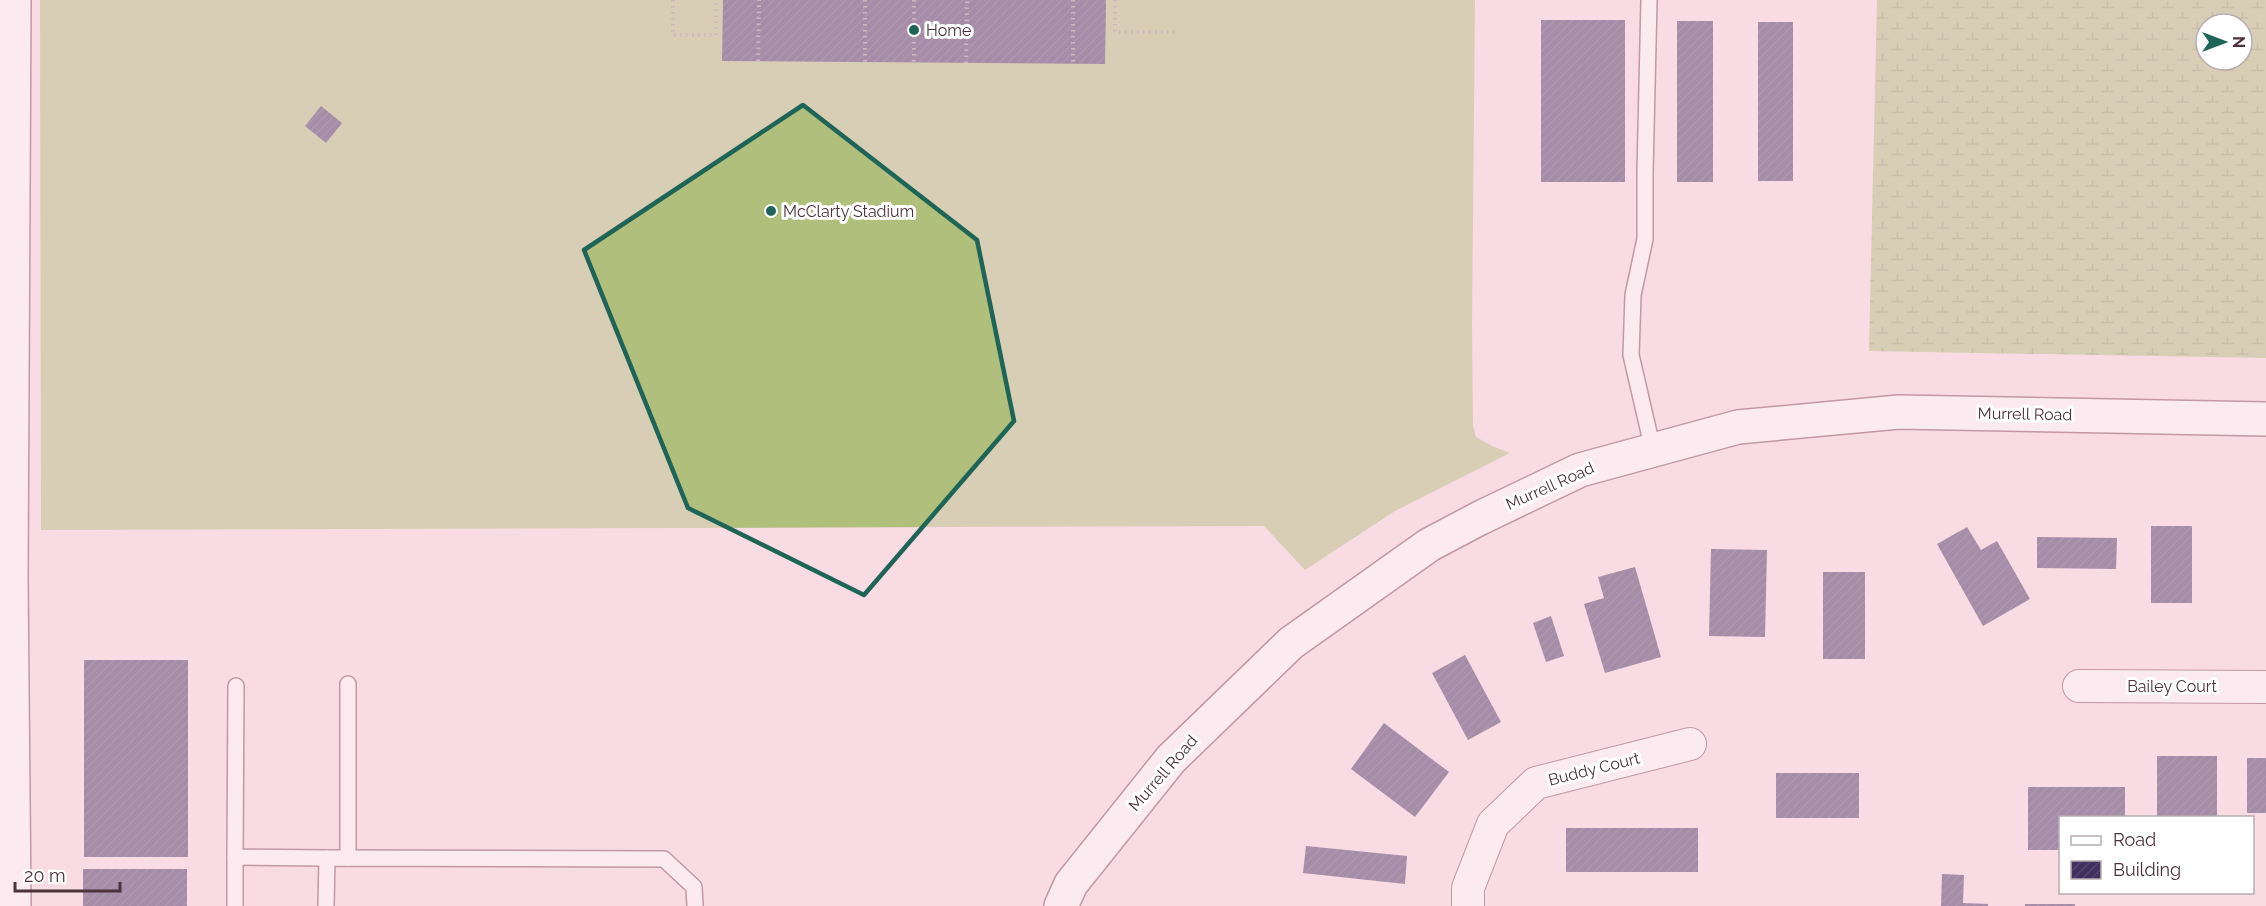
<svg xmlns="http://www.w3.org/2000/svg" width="2266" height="906" viewBox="0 0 2266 906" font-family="Raleway,sans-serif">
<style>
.grass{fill:#b0bf7c}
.wetland{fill:url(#wetland-marsh);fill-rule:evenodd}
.building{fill:url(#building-hatch)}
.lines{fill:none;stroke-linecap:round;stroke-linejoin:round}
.lane-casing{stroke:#81475b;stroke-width:18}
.street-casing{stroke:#81475b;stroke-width:34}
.secondary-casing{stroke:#81475b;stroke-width:36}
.path{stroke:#a58991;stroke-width:4;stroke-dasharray:1.5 4.5;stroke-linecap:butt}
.lane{stroke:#fff;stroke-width:15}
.street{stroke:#fff;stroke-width:32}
.secondary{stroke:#fff;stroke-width:33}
.marked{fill:none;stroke:#1e6558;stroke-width:4.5;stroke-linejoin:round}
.poi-dot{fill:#1e6558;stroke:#fff;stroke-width:2}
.labels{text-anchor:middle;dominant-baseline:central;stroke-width:6;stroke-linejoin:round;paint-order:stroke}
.poi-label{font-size:16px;fill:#4d323b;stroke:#fff;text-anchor:start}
.street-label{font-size:16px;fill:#4d323b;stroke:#fff}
</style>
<defs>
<pattern id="wetland-marsh" width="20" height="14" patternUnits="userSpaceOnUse" patternTransform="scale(1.5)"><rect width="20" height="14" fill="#b0bf7c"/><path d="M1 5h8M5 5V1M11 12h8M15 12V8" fill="none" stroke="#919c67"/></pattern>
<pattern id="building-hatch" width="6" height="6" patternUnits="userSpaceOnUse" patternTransform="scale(1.5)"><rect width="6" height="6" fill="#402f5f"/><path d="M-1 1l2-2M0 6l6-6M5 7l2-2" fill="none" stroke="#55456e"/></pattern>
</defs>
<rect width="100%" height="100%" fill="#f8dbe3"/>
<path class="grass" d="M 40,0 L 1475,0 L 1472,326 L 1473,426 L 1476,437 L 1492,446 L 1510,453 L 1395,511 L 1305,570 L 1264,526 L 41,530 Z"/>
<path class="wetland" d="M 1877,0 L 2266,0 L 2266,358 L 1869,351 ZM 2206,24 L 2242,24 L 2242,60 L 2206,60 Z"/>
<g class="building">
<path d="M 723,0 L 1106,0 L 1105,64 L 722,61 Z"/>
<rect x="1541" y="20" width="84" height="162"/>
<rect x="1677" y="21" width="36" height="161"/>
<rect x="1758" y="22" width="35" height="159"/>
<path d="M 321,106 L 342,123 L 326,143 L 305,126 Z"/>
<rect x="2151" y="526" width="41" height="77"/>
<path d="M 1967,527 L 1981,550 L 1997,541 L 2030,599 L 1983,626 L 1937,544 Z"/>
<path d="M 2037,537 L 2117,538 L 2116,569 L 2037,568 Z"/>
<path d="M 1711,549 L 1767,550 L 1765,637 L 1709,636 Z"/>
<path d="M 1635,567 L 1661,657 L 1605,673 L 1584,604 L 1604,598 L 1598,577 Z"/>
<rect x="1823" y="572" width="42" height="87"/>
<path d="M 1551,616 L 1564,656 L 1546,662 L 1533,623 Z"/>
<path d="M 1465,655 L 1501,722 L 1468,740 L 1432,673 Z"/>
<rect x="84" y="660" width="104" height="197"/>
<path d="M 1384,723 L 1449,772 L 1415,817 L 1351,769 Z"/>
<rect x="2157" y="756" width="60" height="62"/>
<rect x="2247" y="758" width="19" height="55"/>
<rect x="1776" y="773" width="83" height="45"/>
<path d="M 2028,787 L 2125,787 L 2125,818 L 2060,818 L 2060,850 L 2028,850 Z"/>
<rect x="1566" y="828" width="132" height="44"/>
<path d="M 1306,846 L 1407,856 L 1405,884 L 1303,873 Z"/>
<rect x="83" y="869" width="104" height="37"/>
<path d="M 1942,874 L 1964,875 L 1963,903 L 1988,904 L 1988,906 L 1941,906 Z"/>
<rect x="2025" y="904" width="50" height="2"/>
</g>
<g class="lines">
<defs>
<g id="lane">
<path d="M 1649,0 L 1645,173 L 1645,239 L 1633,295 L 1631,355 L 1653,450"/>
<path d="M 348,684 L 348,858"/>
<path d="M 236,686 L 235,857 L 327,858"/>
<path d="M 235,906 L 235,857"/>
<path d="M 326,906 L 327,858 L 664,859 L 694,887 L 695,906"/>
</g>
<g id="street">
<path d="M 2079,686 L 2266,687"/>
<path d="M 1468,906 L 1468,888 L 1493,824 L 1536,783 L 1690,744"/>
</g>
<g id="secondary">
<path d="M 14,0 L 11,576 L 14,906"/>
<path d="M 1061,906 L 1071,884 L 1171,759 L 1291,643 L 1429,545 L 1480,518 L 1580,470 L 1738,427 L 1899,412 L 2266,419"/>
</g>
</defs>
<use href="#lane" class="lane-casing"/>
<use href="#street" class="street-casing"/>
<use href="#secondary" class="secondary-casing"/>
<g class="path">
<path d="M 673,0 L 673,35 L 716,35 L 716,0"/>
<path d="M 865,0 L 865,62"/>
<path d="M 914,0 L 914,62"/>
<path d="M 1073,0 L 1073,64"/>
<path d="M 1115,0 L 1115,32 L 1179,32"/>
<path d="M 758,61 L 759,0"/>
<path d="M 966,63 L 967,0"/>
</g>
<use href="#lane" class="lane"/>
<use href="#street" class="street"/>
<use href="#secondary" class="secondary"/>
</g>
<path d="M0 0H2266V906H0ZM 803,105 L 977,240 L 1014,421 L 864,595 L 688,508 L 584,250 Z" fill="#f8dbe3" fill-opacity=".55" fill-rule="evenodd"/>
<path class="marked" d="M 803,105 L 977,240 L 1014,421 L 864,595 L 688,508 L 584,250 Z"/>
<g class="poi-dot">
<circle cx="914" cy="30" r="6"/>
<circle cx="771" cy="211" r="6"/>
</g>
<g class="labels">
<g class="poi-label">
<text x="926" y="30">Home</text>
<text x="783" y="211">McClarty Stadium</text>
</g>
<g class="street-label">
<text transform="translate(2025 414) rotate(1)">Murrell Road</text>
<text transform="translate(1550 486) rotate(-24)">Murrell Road</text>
<text x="2172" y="686">Bailey Court</text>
<text transform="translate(1594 769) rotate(-14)">Buddy Court</text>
<text transform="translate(1163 773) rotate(-49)">Murrell Road</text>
</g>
</g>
<rect x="2059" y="816" width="195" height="78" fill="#ffffff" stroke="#b8adb1" stroke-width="1.5"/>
<rect x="2071" y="836" width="30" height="9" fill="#ffffff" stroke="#b8adb1" stroke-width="1.5"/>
<text x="2113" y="846" font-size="18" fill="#4d323b">Road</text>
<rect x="2071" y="861" width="30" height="18" fill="url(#building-hatch)" stroke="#b8adb1" stroke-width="1.5"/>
<text x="2113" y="876" font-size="18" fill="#4d323b">Building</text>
<g transform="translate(2224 42) rotate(90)"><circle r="28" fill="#ffffff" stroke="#b8adb1" stroke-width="1.5"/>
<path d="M0-4.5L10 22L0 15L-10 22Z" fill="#1e6558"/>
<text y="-9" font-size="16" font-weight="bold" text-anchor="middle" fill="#4d323b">N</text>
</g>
<path d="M15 882v9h105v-9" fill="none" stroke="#4d323b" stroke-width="3"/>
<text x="24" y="882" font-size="18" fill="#4d323b" stroke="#ffffff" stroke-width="4.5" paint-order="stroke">20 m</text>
</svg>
